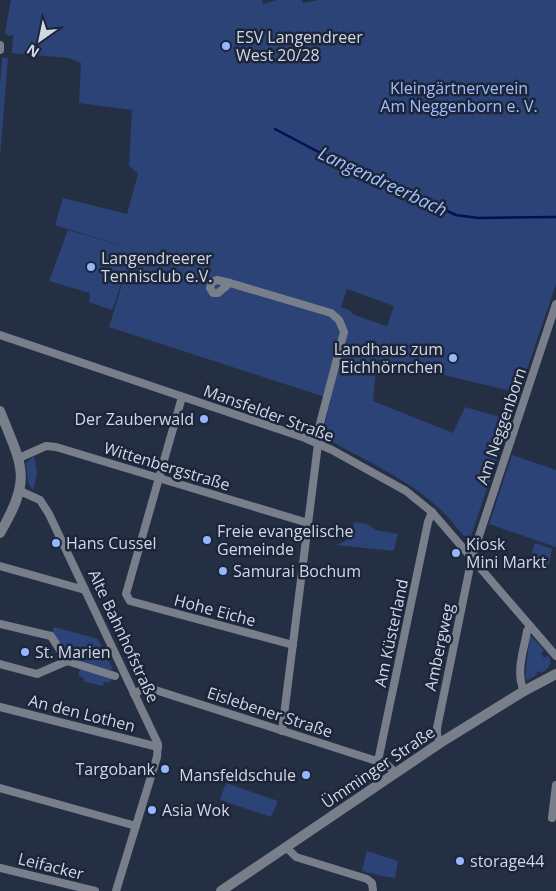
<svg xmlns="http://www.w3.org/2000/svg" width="556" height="891" viewBox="0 0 556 891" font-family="'Open Sans',sans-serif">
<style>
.green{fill:#2b4376;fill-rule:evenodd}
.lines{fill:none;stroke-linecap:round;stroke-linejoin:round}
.stream{stroke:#015;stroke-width:2.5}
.minor{stroke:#797f8a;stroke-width:8}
.tertiary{stroke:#797f8a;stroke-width:10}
.poi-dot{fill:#94b7fd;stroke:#1c2539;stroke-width:2}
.labels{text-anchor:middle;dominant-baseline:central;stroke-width:5;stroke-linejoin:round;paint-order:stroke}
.poi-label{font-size:16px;fill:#d1d8e5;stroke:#1c2539;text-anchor:start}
.park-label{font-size:16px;fill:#a0befa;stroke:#1c2539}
.street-label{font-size:16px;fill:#d1d8e5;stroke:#1c2539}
.water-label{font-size:18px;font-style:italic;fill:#a4c2fe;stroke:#1c2539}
</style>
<rect width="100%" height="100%" fill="#252f44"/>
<g class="green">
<path d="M 11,0 L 262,0 L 263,4 L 277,0 L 302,0 L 303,3 L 318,0 L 556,0 L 556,284 L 519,393 L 377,359 L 373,401 L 453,433 L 465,407 L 510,420 L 471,536 L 464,536 C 456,527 449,517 441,510 C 408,479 365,460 325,438 L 323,431 L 331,399 L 109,327 L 126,271 L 112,310 L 89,302 L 90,293 L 49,281 L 68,230 L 133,249 L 55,225 L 63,198 L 127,214 L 138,174 L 129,166 L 132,110 L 79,103 L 81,63 L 69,58 L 12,53 L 13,35 L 8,36 L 5,32 ZM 347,289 L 394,306 L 387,326 L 354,315 L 349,310 L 341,307 Z"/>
<path d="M 2,58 L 8,58 L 0,157 L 0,86 Z"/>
<path d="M 512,455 L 556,470 L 556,547 L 489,524 Z"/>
<path d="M 34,456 L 37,474 L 33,490 L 28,482 L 26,463 Z"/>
<path d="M 354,522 L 367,524 L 376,530 L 398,534 L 394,551 L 336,545 L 344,542 L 352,535 Z"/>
<path d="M 535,543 L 552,549 L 549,565 L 530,559 Z"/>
<path d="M 54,627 L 98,639 L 113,669 L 107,672 L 70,659 L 52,633 Z"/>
<path d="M 530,635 L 544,650 L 541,654 L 544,658 L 548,655 C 554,663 548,669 541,673 L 540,671 L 536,673 L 537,675 L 527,680 L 525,678 Z"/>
<path d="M 80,668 L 109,677 L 112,679 L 109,683 L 104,682 L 103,686 L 83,681 L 84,678 L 78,676 Z"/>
<path d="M 226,783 L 278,801 L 271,817 L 220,800 Z"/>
<path d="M 367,851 L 398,861 L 395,878 L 382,876 L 362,871 Z"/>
</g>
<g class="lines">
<path class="stream" d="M 275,129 L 326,156 L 456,215 L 478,218 L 556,217"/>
<g class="minor">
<path d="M 0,45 L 0,50"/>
<path d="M 230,283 L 218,293 L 213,293 L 210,288 L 212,282 L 217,280 L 230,283 L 331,313 L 339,320 L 344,332 L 317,435 L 318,444 L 282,731"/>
<path d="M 0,335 L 305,438 L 332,450 L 406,491 L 432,512 L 556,656"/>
<path d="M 182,397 L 126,594 L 130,601 L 293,645"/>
<path d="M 19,458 L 46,446 L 56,447 L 308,523"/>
<path d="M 20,491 L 40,500 L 49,514 L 158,744 L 157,757 L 116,891"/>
<path d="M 0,566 L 85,590"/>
<path d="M 0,624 L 51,636 L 67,661 L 115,676"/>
<path d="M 0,664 L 37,674 L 67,661"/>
<path d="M 524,691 C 515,672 524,650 527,631 L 530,626"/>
<path d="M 134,694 L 146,687 L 386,764 L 396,773"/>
<path d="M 0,707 L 158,747"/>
<path d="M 440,743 L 437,735 L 437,728 L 472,557 L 556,304"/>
<path d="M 378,761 L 428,522 L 432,512"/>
<path d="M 0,788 L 136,826"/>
<path d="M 552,818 L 556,785"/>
<path d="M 286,847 L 296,857 L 367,879 L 372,883 L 373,891"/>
<path d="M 0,868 L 95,891"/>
</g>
<g class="tertiary">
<path d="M 0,411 C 22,467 33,477 0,533"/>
<path d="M 221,891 L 440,743 L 524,691 L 556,674"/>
</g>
</g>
<g class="poi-dot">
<circle cx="226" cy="46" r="5"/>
<circle cx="91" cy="267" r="5"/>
<circle cx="453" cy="358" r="5"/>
<circle cx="204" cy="419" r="5"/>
<circle cx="207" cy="540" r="5"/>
<circle cx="56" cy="543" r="5"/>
<circle cx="456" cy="553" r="5"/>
<circle cx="223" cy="571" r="5"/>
<circle cx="25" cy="652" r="5"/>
<circle cx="165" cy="769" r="5"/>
<circle cx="306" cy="775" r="5"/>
<circle cx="152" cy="810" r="5"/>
<circle cx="460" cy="861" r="5"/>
</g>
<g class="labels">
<g class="poi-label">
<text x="236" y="37">ESV Langendreer<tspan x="236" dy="18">West 20/28</tspan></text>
<text x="101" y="258">Langendreerer<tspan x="101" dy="18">Tennisclub e.V.</tspan></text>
<text x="443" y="349" text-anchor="end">Landhaus zum<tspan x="443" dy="18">Eichhörnchen</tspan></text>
<text x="194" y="419" text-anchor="end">Der Zauberwald</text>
<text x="217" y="531">Freie evangelische<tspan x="217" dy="18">Gemeinde</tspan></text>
<text x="66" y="543">Hans Cussel</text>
<text x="466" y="544">Kiosk<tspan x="466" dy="18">Mini Markt</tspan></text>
<text x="233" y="571">Samurai Bochum</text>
<text x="35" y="652">St. Marien</text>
<text x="155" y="769" text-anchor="end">Targobank</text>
<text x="296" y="775" text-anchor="end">Mansfeldschule</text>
<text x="162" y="810">Asia Wok</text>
<text x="470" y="861">storage44</text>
</g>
<g class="park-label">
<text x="459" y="88">Kleingärtnerverein<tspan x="459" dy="18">Am Neggenborn e. V.</tspan></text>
</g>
<g class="street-label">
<text transform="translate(269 413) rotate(20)">Mansfelder Straße</text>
<text transform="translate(501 426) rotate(-71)">Am Neggenborn</text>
<text transform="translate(167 466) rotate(17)">Wittenbergstraße</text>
<text transform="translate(215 610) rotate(15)">Hohe Eiche</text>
<text transform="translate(391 633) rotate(-78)">Am Küsterland</text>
<text transform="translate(124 636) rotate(65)">Alte Bahnhofstraße</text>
<text transform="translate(439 647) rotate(-78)">Ambergweg</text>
<text transform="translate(270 712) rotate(18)">Eislebener Straße</text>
<text transform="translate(82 713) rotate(14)">An den Lothen</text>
<text transform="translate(378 767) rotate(-34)">Ümminger Straße</text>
<text transform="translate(51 866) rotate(14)">Leifacker</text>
</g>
<g class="water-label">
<text transform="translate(383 181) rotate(25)">Langendreerbach</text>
</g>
</g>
<g transform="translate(40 40) rotate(213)" stroke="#1c2539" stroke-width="4" paint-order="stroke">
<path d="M0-4L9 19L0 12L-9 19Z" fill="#d1d8e5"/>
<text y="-8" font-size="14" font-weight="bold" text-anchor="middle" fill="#d1d8e5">N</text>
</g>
</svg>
